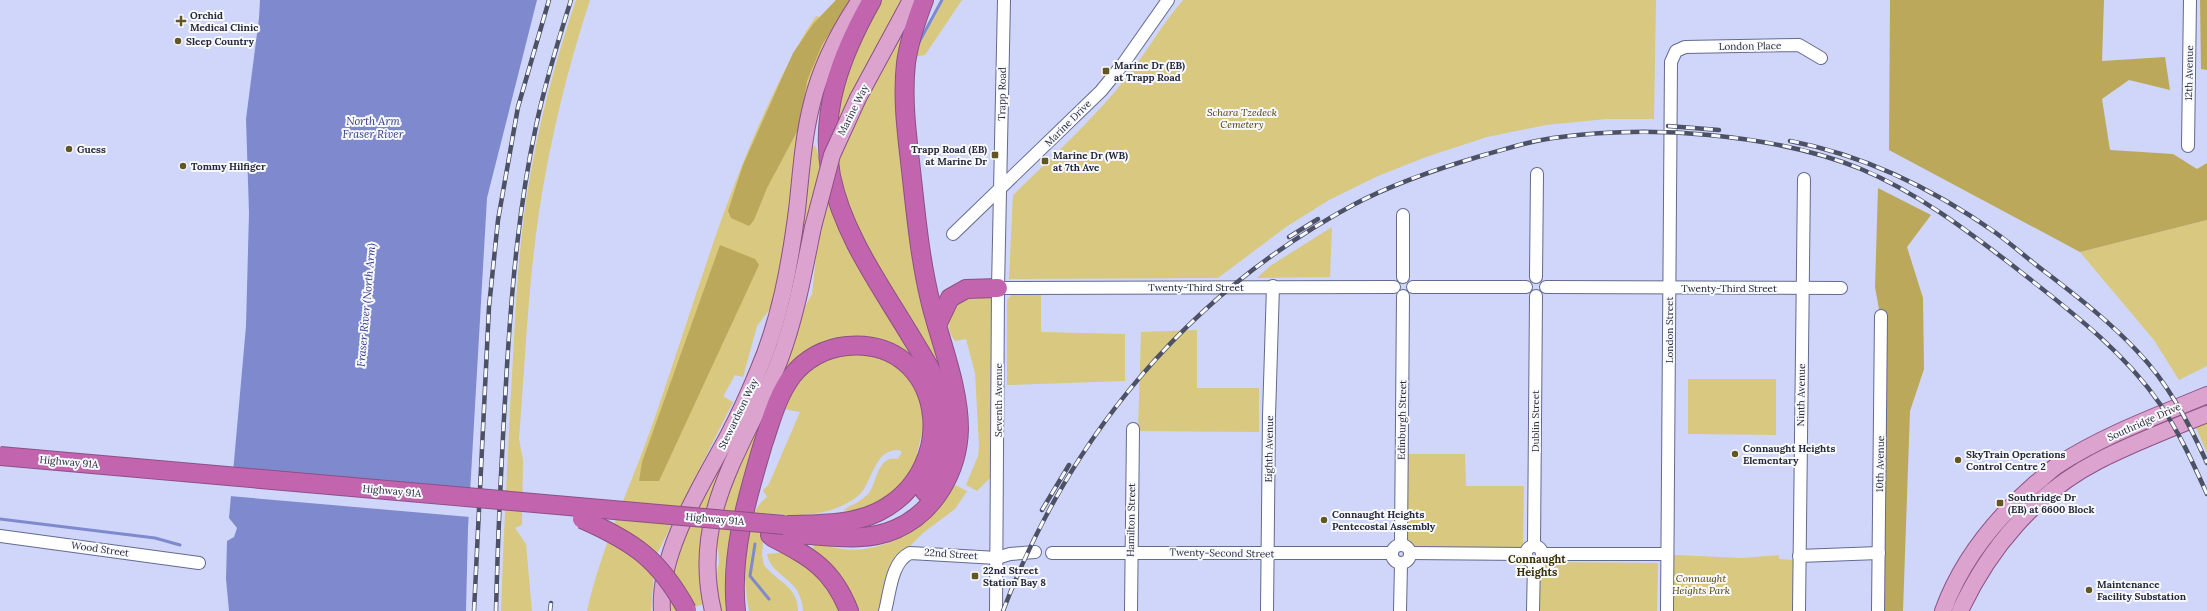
<svg xmlns="http://www.w3.org/2000/svg" width="2207" height="611" viewBox="0 0 2207 611" font-family="Lora,serif">
<style>
.green{fill:#d9c87f}
.forest{fill:#bba85a}
.water{fill:#7f8ace}
.pier{fill:#cfd6f9}
.lines{fill:none;stroke-linecap:round;stroke-linejoin:round}
.stream{stroke:#7f8ace;stroke-width:3}
.minor-casing{stroke:#636a90;stroke-width:14}
.major-casing{stroke:#8c5085;stroke-width:18}
.highway-casing{stroke:#8c5085;stroke-width:20}
.minor{stroke:#fff;stroke-width:12}
.major{stroke:#dba3ce;stroke-width:16}
.highway{stroke:#c365ae;stroke-width:18}
.rail-casing{stroke:#4d5165;stroke-width:4.5}
.rail{stroke:#f8f9fd;stroke-width:3;stroke-dasharray:9;stroke-linecap:butt}
.major-bridge-casing{stroke:#8c5085;stroke-width:18;stroke-linecap:butt}
.highway-bridge-casing{stroke:#8c5085;stroke-width:20;stroke-linecap:butt}
.major-bridge{stroke:#dba3ce;stroke-width:16}
.highway-bridge{stroke:#c365ae;stroke-width:18}
.poi-dot{fill:#625622;stroke:#f8f9fd;stroke-width:1.5}
.labels{text-anchor:middle;dominant-baseline:central;stroke-width:4;stroke-linejoin:round;paint-order:stroke}
.poi-label{font-size:10px;font-weight:bold;fill:#252838;stroke:#f8f9fd;text-anchor:start}
.street-label{font-size:10px;fill:#252838;stroke:#f8f9fd}
.park-label{font-size:10px;font-style:italic;fill:#4e4000;stroke:#f8f9fd}
.water-label{font-size:11px;font-style:italic;fill:#343989;stroke:#f8f9fd}
.neighbourhood-label{font-size:11px;font-weight:bold;fill:#3a3005;stroke:#f8f9fd}
</style>
<rect width="100%" height="100%" fill="#cfd6f9"/>
<g class="green">
<path d="M 576,0 L 590,0 C 567,70 550,140 539,212 C 528,287 525,364 519,439 L 523,460 L 522,525 L 515,528 L 526,544 L 532,611 L 501,611 C 503,544 507,477 510,409 C 515,334 516,258 529,183 C 539,122 556,59 576,0 Z"/>
<path d="M 836,0 L 853,0 L 800,126 L 781,264 L 770,309 L 757,326 L 743,377 L 735,375 L 724,395 L 724,397 L 733,402 L 655,558 L 651,611 L 587,611 C 602,544 633,482 655,417 C 700,287 736,153 805,33 L 816,16 L 820,17 Z"/>
<path d="M 878,0 L 905,0 L 906,26 L 901,49 L 945,379 L 868,254 L 840,188 L 833,132 L 850,55 Z"/>
<path d="M 944,0 L 962,0 L 925,55 L 913,57 Z"/>
<path d="M 1183,0 L 1656,0 L 1654,119 L 1606,119 L 1546,125 L 1487,137 L 1426,157 L 1378,176 L 1329,200 L 1286,227 L 1218,278 L 1009,279 L 1013,195 C 1052,157 1093,120 1127,77 C 1147,52 1162,24 1183,0 Z"/>
<path d="M 812,145 L 816,147 L 823,172 L 921,366 C 899,352 880,338 853,338 L 779,386 L 731,611 L 720,611 L 716,579 L 719,562 L 717,537 L 721,509 L 801,314 L 812,294 L 818,237 L 791,306 L 702,562 L 703,604 L 684,611 L 666,611 L 676,553 L 749,402 L 809,146 Z"/>
<path d="M 2207,220 L 2207,366 L 2179,380 L 2154,340 L 2080,252 Z"/>
<path d="M 1332,227 L 1330,277 L 1257,278 L 1270,266 Z"/>
<path d="M 1012,294 L 1041,295 L 1041,332 L 1125,334 L 1125,381 L 1007,385 L 1007,300 Z"/>
<path d="M 991,296 L 990,478 L 977,491 L 966,485 L 978,456 L 979,446 L 975,373 L 966,339 L 955,341 C 942,324 951,310 963,297 Z"/>
<path d="M 1197,330 L 1197,388 L 1259,388 L 1259,432 L 1138,431 L 1141,332 Z"/>
<path d="M 862,352 L 891,362 L 905,374 L 922,399 L 925,428 L 920,440 L 916,460 L 904,482 L 884,500 L 859,512 L 843,510 C 852,505 862,501 869,493 C 877,482 878,454 898,459 L 902,452 L 899,450 C 874,448 872,484 859,495 C 832,517 798,517 765,513 L 762,555 L 764,565 C 777,582 798,586 798,611 L 749,611 C 743,579 739,518 767,497 L 763,490 L 769,484 L 800,412 L 783,409 C 794,388 805,366 828,358 C 838,354 852,354 862,352 Z"/>
<path d="M 1688,379 L 1776,379 L 1776,435 L 1688,434 Z"/>
<path d="M 2207,420 L 2207,453 L 2195,425 Z"/>
<path d="M 1405,454 L 1465,454 L 1466,486 L 1524,486 L 1523,550 L 1404,550 Z"/>
<path d="M 955,485 L 967,491 L 955,509 L 923,533 L 910,546 L 896,555 L 881,611 L 857,611 L 825,562 L 812,549 L 815,544 C 831,546 848,552 864,549 C 902,544 936,518 955,485 Z"/>
<path d="M 780,548 C 805,566 831,579 838,611 L 803,611 C 801,576 772,579 767,554 L 779,553 Z"/>
<path d="M 1674,555 L 1743,558 L 1779,555 L 1779,559 L 1794,560 L 1794,611 L 1673,611 Z"/>
<path d="M 1540,562 L 1658,563 L 1657,611 L 1539,611 Z"/>
</g>
<g class="forest">
<path d="M 836,0 L 851,0 L 822,45 L 807,81 L 800,126 L 767,188 L 754,220 L 749,226 L 731,218 L 728,211 L 743,165 L 793,53 L 813,24 Z"/>
<path d="M 1890,0 L 2104,0 L 2102,61 L 2165,57 L 2170,90 L 2129,80 L 2102,99 L 2110,150 L 2173,154 L 2197,169 L 2207,163 L 2207,220 L 2080,252 L 1889,150 Z"/>
<path d="M 2200,0 L 2207,0 L 2207,70 L 2201,69 Z"/>
<path d="M 1878,188 L 1931,215 L 1907,247 L 1923,298 L 1924,369 L 1910,411 L 1903,611 L 1879,611 L 1884,337 L 1875,287 Z"/>
<path d="M 720,245 L 755,259 L 759,265 L 659,481 L 639,481 L 642,462 Z"/>
</g>
<path class="water" d="M 260,0 L 537,0 L 487,198 L 468,528 L 466,611 L 229,611 L 226,579 L 227,541 L 234,537 L 237,528 L 229,518 L 246,326 L 249,213 L 246,119 L 259,18 Z"/>
<path class="pier" d="M 231,468 L 473,489 L 470,517 L 229,496 Z"/>
<g class="lines">
<g class="stream">
<path d="M 917,46 L 942,0"/>
<path d="M 0,519 L 155,538 L 180,545"/>
<path d="M 755,544 L 750,576 L 769,599"/>
</g>
<defs>
<g id="minor">
<path d="M 2188,146 L 2190,0"/>
<path d="M 1403,215 L 1403,277"/>
<path d="M 953,234 L 1101,91 L 1123,64 L 1168,0"/>
<path d="M 1536,277 L 1537,174"/>
<path d="M 1413,287 L 1526,287"/>
<path d="M 1546,287 L 1841,288"/>
<path d="M 998,288 L 1394,287"/>
<path d="M 0,536 L 199,563"/>
<path d="M 1401,544 L 1403,296"/>
<circle cx="1401" cy="554" r="9"/>
<circle cx="1534" cy="554" r="8"/>
<path d="M 1534,546 L 1536,296"/>
<path d="M 1052,553 L 1392,553"/>
<path d="M 1410,553 L 1526,554"/>
<path d="M 1543,554 L 1667,554"/>
<path d="M 1799,556 L 1879,553"/>
<path d="M 885,611 C 890,593 891,562 910,553 L 997,558 L 1010,554 L 1035,552"/>
<path d="M 996,611 L 998,288 L 1004,0"/>
<path d="M 1131,611 L 1133,429"/>
<path d="M 1267,611 L 1269,416 L 1273,286"/>
<path d="M 1400,611 L 1401,563"/>
<path d="M 1533,611 L 1534,562"/>
<path d="M 1667,611 L 1671,62 L 1676,51 L 1685,47 L 1799,45 L 1821,58"/>
<path d="M 1799,611 L 1804,179"/>
<path d="M 1878,611 L 1881,316"/>
</g>
<g id="major">
<path d="M 858,98 L 911,0"/>
<path d="M 662,611 C 658,553 701,486 728,436 C 739,415 749,393 758,371 C 780,320 790,264 797,210 C 801,174 803,138 812,103 C 821,66 839,31 860,0"/>
<path d="M 713,611 C 689,511 747,445 780,359 C 796,316 804,271 813,227"/>
<path d="M 1943,611 C 1961,561 1995,519 2035,484 C 2043,478 2050,470 2058,465 C 2104,435 2157,416 2207,395"/>
<path d="M 1960,611 C 1989,548 2036,493 2098,461 C 2133,443 2170,429 2207,414"/>
</g>
<g id="highway">
<path d="M 872,0 C 841,55 819,111 831,176 C 843,234 880,285 910,335 C 924,358 940,382 945,409 C 950,439 942,468 925,492"/>
<path d="M 937,325 L 950,298 L 966,289 L 998,288"/>
<path d="M 770,535 C 812,530 855,547 896,529 C 935,512 958,470 959,429 C 959,387 941,344 931,304 C 920,260 916,215 911,170 C 907,135 902,99 906,63 C 909,41 916,21 924,0"/>
<path d="M 772,537 C 810,557 832,568 849,611"/>
<path d="M 736,611 C 730,554 747,498 763,444 C 771,421 777,396 792,376 C 805,359 825,348 847,346 C 944,337 964,469 878,512 C 851,525 818,524 789,525"/>
</g>
</defs>
<use href="#minor" class="minor-casing"/>
<use href="#major" class="major-casing"/>
<use href="#highway" class="highway-casing"/>
<use href="#minor" class="minor"/>
<use href="#major" class="major"/>
<use href="#highway" class="highway"/>
<defs>
<g id="rail">
<path d="M 1668,126 L 1719,130"/>
<path d="M 1790,141 C 1864,155 1935,190 1996,233 C 2014,246 2030,261 2048,274 C 2079,298 2110,322 2137,351 C 2168,383 2189,423 2207,463"/>
<path d="M 1289,237 L 1318,219"/>
<path d="M 1042,510 L 1069,465"/>
<path d="M 474,611 L 489,307 L 498,220 L 518,107 L 549,0"/>
<path d="M 496,611 C 498,529 502,448 507,366 C 512,285 519,205 536,126 C 545,83 558,41 571,0"/>
<path d="M 550,611 L 551,603"/>
<path d="M 1003,611 C 1069,437 1188,294 1353,205 C 1394,183 1440,168 1484,155 C 1507,149 1529,141 1553,138 C 1604,131 1657,130 1709,135 C 1761,140 1812,149 1861,169 C 1916,192 1965,229 2012,265 C 2065,307 2121,348 2160,404 C 2179,432 2193,463 2207,494"/>
</g>
</defs>
<use href="#rail" class="rail-casing"/>
<use href="#rail" class="rail"/>
<defs>
<path id="major-bridge" d="M 813,227 L 832,155 L 858,98"/>
<g id="highway-bridge">
<path d="M 0,456 L 784,525"/>
<path d="M 582,519 C 634,542 659,559 687,610"/>
</g>
</defs>
<use href="#major-bridge" class="major-bridge-casing"/>
<use href="#highway-bridge" class="highway-bridge-casing"/>
<use href="#major-bridge" class="major-bridge"/>
<use href="#highway-bridge" class="highway-bridge"/>
</g>
<g class="poi-dot">
<path d="M179 15h4v4h4v4h-4v4h-4v-4h-4v-4h4z"/>
<circle cx="178" cy="41" r="4"/>
<rect x="1102" y="67" width="8" height="8" rx="2"/>
<circle cx="69" cy="149" r="4"/>
<rect x="991" y="151" width="8" height="8" rx="2"/>
<rect x="1041" y="157" width="8" height="8" rx="2"/>
<circle cx="183" cy="166" r="4"/>
<circle cx="1735" cy="454" r="4"/>
<circle cx="1958" cy="460" r="4"/>
<rect x="1996" y="499" width="8" height="8" rx="2"/>
<circle cx="1324" cy="520" r="4"/>
<rect x="971" y="572" width="8" height="8" rx="2"/>
<circle cx="2089" cy="590" r="4"/>
</g>
<g class="labels">
<g class="poi-label">
<text x="190" y="15">Orchid<tspan x="190" dy="12">Medical Clinic</tspan></text>
<text x="186" y="41">Sleep Country</text>
<text x="1114" y="65">Marine Dr (EB)<tspan x="1114" dy="12">at Trapp Road</tspan></text>
<text x="77" y="149">Guess</text>
<text x="987" y="149" text-anchor="end">Trapp Road (EB)<tspan x="987" dy="12">at Marine Dr</tspan></text>
<text x="1053" y="155">Marine Dr (WB)<tspan x="1053" dy="12">at 7th Ave</tspan></text>
<text x="191" y="166">Tommy Hilfiger</text>
<text x="1743" y="448">Connaught Heights<tspan x="1743" dy="12">Elementary</tspan></text>
<text x="1966" y="454">SkyTrain Operations<tspan x="1966" dy="12">Control Centre 2</tspan></text>
<text x="2008" y="497">Southridge Dr<tspan x="2008" dy="12">(EB) at 6600 Block</tspan></text>
<text x="1332" y="514">Connaught Heights<tspan x="1332" dy="12">Pentecostal Assembly</tspan></text>
<text x="983" y="570">22nd Street<tspan x="983" dy="12">Station Bay 8</tspan></text>
<text x="2097" y="584">Maintenance<tspan x="2097" dy="12">Facility Substation</tspan></text>
</g>
<g class="street-label">
<text transform="translate(1750 46) rotate(-1)">London Place</text>
<text transform="translate(2189 73) rotate(-89)">12th Avenue</text>
<text transform="translate(1002 94) rotate(-89)">Trapp Road</text>
<text transform="translate(853 110) rotate(-63)">Marine Way</text>
<text transform="translate(1068 123) rotate(-45)">Marine Drive</text>
<text x="1196" y="287">Twenty-Third Street</text>
<text x="1729" y="288">Twenty-Third Street</text>
<text transform="translate(1669 330) rotate(-90)">London Street</text>
<text transform="translate(1801 395) rotate(-89)">Ninth Avenue</text>
<text transform="translate(998 400) rotate(-90)">Seventh Avenue</text>
<text transform="translate(738 414) rotate(-64)">Stewardson Way</text>
<text transform="translate(1402 420) rotate(-89)">Edinburgh Street</text>
<text transform="translate(1535 421) rotate(-90)">Dublin Street</text>
<text transform="translate(2144 422) rotate(-24)">Southridge Drive</text>
<text transform="translate(1269 449) rotate(-89)">Eighth Avenue</text>
<text transform="translate(69 462) rotate(5)">Highway 91A</text>
<text transform="translate(1880 464) rotate(-89)">10th Avenue</text>
<text transform="translate(392 491) rotate(5)">Highway 91A</text>
<text transform="translate(715 519) rotate(5)">Highway 91A</text>
<text transform="translate(1131 520) rotate(-89)">Hamilton Street</text>
<text transform="translate(100 549) rotate(8)">Wood Street</text>
<text transform="translate(1222 553) rotate(1)">Twenty-Second Street</text>
<text transform="translate(951 554) rotate(4)">22nd Street</text>
</g>
<g class="park-label">
<text x="1242" y="112">Schara Tzedeck<tspan x="1242" dy="12">Cemetery</tspan></text>
<text x="1701" y="578">Connaught<tspan x="1701" dy="12">Heights Park</tspan></text>
</g>
<g class="water-label">
<text x="373" y="121">North Arm<tspan x="373" dy="13">Fraser River</tspan></text>
<text transform="translate(366 305) rotate(-85)">Fraser River (North Arm)</text>
</g>
<g class="neighbourhood-label">
<text x="1537" y="559">Connaught<tspan x="1537" dy="13">Heights</tspan></text>
</g>
</g>
</svg>
